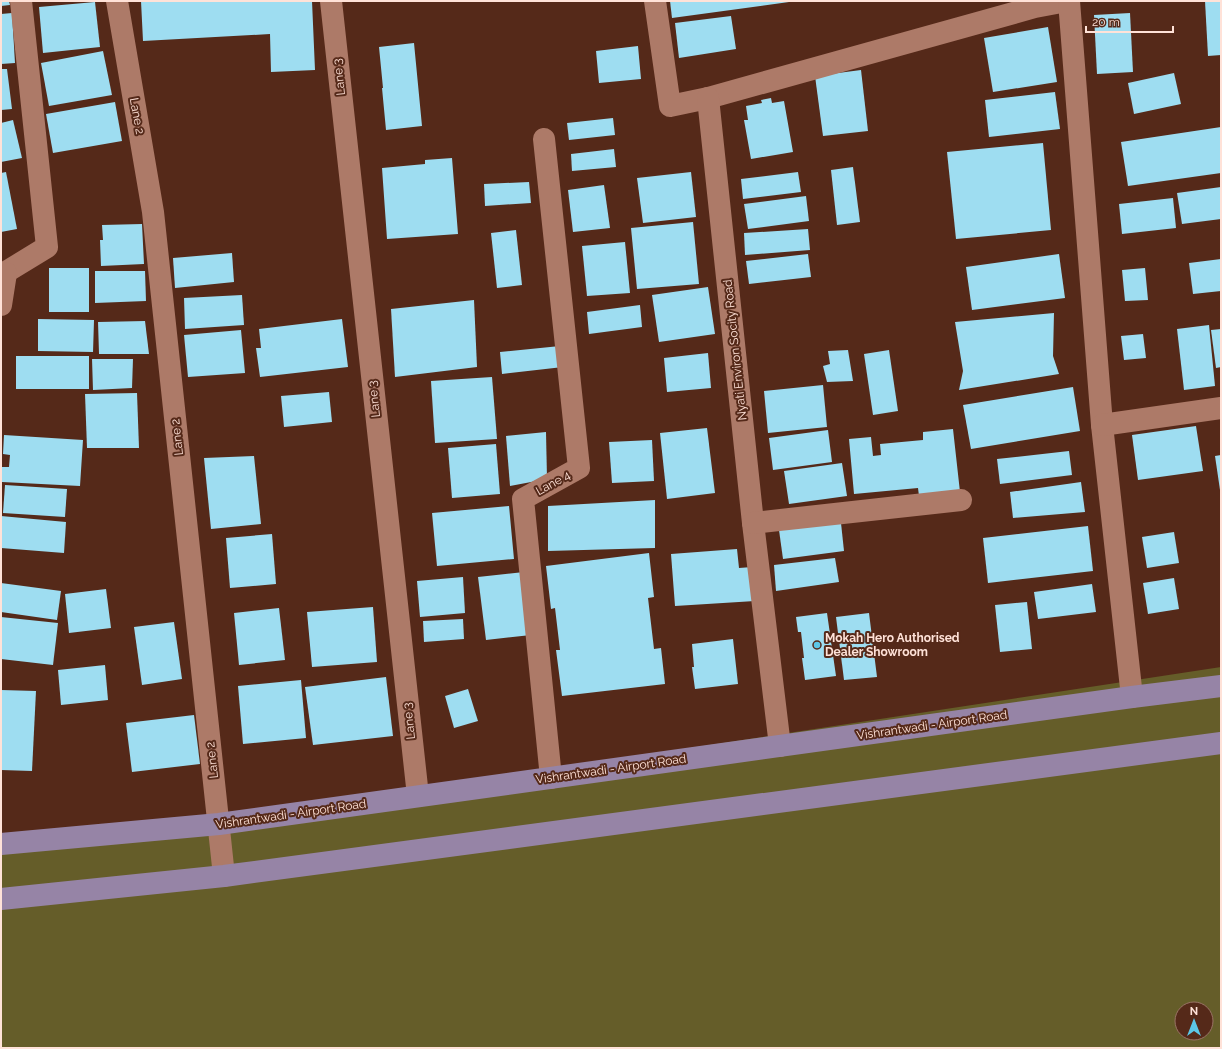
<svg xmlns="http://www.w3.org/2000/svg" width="1222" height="1049" viewBox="0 0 1222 1049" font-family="Raleway,sans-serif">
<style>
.green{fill:#655d29;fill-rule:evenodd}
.building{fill:#9eddf1}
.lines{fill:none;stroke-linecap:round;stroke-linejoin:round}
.street{stroke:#ad7a68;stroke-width:22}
.primary{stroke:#9684a6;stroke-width:22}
.poi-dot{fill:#5cc7e7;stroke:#552919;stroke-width:1.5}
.labels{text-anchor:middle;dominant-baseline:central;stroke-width:4;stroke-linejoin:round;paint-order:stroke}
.street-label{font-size:12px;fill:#ffe2d8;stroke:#552919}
.poi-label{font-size:12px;font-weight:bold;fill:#ffe2d8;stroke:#552919;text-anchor:start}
</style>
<rect width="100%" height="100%" fill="#552919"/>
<path class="green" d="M 1221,667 L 1221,1048 L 1,1048 L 1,853 ZM 1182,1009 L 1206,1009 L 1206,1033 L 1182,1033 Z"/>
<g class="building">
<path d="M 1,1 L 9,1 L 10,5 L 1,6 Z"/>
<path d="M 141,1 L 312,1 L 315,70 L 271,72 L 270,34 L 143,41 Z"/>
<path d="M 670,1 L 789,1 L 789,2 L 672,18 Z"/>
<path d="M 1205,1 L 1221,1 L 1221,55 L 1208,56 Z"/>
<path d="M 95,2 L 100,47 L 43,53 L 39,7 Z"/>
<path d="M 12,13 L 15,63 L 1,64 L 1,14 Z"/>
<path d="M 1130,13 L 1133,72 L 1097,74 L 1094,15 Z"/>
<path d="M 731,16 L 736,49 L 679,58 L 675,23 Z"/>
<path d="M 1048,27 L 1057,82 L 993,92 L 984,38 Z"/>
<path d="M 414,43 L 422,126 L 386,130 L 382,88 L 383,88 L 379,47 Z"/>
<path d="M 638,46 L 641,79 L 599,83 L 596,51 Z"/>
<path d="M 103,51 L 112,95 L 49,106 L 41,63 Z"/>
<path d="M 1,69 L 7,69 L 12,109 L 1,110 Z"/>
<path d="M 861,70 L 868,131 L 823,136 L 815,76 Z"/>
<path d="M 1174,73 L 1181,104 L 1134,114 L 1128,83 Z"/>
<path d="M 1055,92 L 1060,129 L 989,137 L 985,100 Z"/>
<path d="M 771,98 L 772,103 L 784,101 L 793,152 L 751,159 L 744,120 L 748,120 L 746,106 L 762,103 L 761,100 Z"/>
<path d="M 115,102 L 122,141 L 53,153 L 46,114 Z"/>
<path d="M 613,118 L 615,135 L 569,140 L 567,123 Z"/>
<path d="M 13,120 L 22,158 L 1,162 L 1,123 Z"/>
<path d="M 1221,127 L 1221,173 L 1128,186 L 1121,142 Z"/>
<path d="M 1043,143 L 1051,230 L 956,239 L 947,152 Z"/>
<path d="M 614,149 L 616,167 L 572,171 L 571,154 Z"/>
<path d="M 452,158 L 458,234 L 387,239 L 382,168 L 425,164 L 425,160 Z"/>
<path d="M 853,167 L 860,222 L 837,225 L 831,170 Z"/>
<path d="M 6,172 L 17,229 L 1,232 L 1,173 Z"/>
<path d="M 691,172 L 696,217 L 643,223 L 637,178 Z"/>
<path d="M 798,172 L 801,192 L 743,199 L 741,179 Z"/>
<path d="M 529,182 L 531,203 L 485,206 L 484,184 Z"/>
<path d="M 604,185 L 610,228 L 573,232 L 568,190 Z"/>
<path d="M 1221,187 L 1221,219 L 1182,224 L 1177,193 Z"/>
<path d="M 806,196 L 809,221 L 748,229 L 744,204 Z"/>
<path d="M 1173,198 L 1176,228 L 1122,234 L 1119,204 Z"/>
<path d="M 693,222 L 699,284 L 637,289 L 631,228 Z"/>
<path d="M 142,224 L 144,264 L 101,266 L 100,240 L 103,240 L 102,225 Z"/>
<path d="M 808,229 L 810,250 L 745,255 L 744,233 Z"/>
<path d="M 516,230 L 522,285 L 497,288 L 491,233 Z"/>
<path d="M 625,242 L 630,293 L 587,296 L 582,246 Z"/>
<path d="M 232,253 L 234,282 L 175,288 L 173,258 Z"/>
<path d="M 808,254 L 811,277 L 749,284 L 746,261 Z"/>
<path d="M 1059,254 L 1065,298 L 972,310 L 966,267 Z"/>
<path d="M 1221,259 L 1221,291 L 1193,294 L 1189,263 Z"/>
<rect x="49" y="268" width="40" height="44"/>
<path d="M 1145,268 L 1148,300 L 1125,301 L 1122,270 Z"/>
<path d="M 95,271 L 145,271 L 146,301 L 95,303 Z"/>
<path d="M 708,287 L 715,334 L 659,342 L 652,295 Z"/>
<path d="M 242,295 L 244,325 L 185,329 L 184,298 Z"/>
<path d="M 474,300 L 477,367 L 395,377 L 391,309 Z"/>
<path d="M 640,305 L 642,327 L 589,334 L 587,312 Z"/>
<path d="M 1054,313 L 1053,356 L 1059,374 L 959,390 L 963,371 L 955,322 Z"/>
<path d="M 38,319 L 94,320 L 93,352 L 38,351 Z"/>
<path d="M 342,319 L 348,367 L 260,377 L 256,348 L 261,348 L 259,329 Z"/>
<path d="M 145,321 L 149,354 L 99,354 L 98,322 Z"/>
<path d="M 1209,325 L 1215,386 L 1184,390 L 1177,329 Z"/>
<path d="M 1221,329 L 1221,367 L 1216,368 L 1211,330 Z"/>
<path d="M 241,330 L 245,373 L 188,377 L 184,335 Z"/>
<path d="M 1143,334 L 1146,358 L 1124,360 L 1121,336 Z"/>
<path d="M 560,346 L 563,367 L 502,374 L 500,352 Z"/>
<path d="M 848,350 L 853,381 L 827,382 L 823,366 L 830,364 L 828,351 Z"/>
<path d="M 889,350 L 898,411 L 873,415 L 864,354 Z"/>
<path d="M 708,353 L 711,388 L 667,392 L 664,358 Z"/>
<rect x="16" y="356" width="73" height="33"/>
<path d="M 92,359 L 133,359 L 132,388 L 93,390 Z"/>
<path d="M 492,377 L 497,439 L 435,443 L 431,381 Z"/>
<path d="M 823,385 L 827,427 L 768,433 L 764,391 Z"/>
<path d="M 1073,387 L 1080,431 L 971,449 L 963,405 Z"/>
<path d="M 329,392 L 332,422 L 284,427 L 281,396 Z"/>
<path d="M 137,393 L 139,448 L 87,448 L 85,394 Z"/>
<path d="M 1196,426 L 1203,471 L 1138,480 L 1132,435 Z"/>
<path d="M 707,428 L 715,493 L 667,499 L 660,433 Z"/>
<path d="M 953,429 L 960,492 L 919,496 L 918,488 L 854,494 L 849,439 L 871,437 L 873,456 L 881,455 L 880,444 L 923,440 L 923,432 Z"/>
<path d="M 828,430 L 832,462 L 773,470 L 769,438 Z"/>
<path d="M 546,432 L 547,479 L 510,486 L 506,436 Z"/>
<path d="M 4,435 L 83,440 L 80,486 L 2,482 L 2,467 L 9,467 L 10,455 L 3,454 Z"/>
<path d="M 652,440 L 654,481 L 612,483 L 609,442 Z"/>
<path d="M 496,444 L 500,494 L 452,498 L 448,448 Z"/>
<path d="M 1069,451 L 1072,475 L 1000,484 L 997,459 Z"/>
<path d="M 1221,455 L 1221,490 L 1220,490 L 1215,456 Z"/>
<path d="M 254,456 L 261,524 L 211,529 L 204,458 Z"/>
<path d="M 842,463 L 847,496 L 789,504 L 784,471 Z"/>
<path d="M 1081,482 L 1085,512 L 1013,518 L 1010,492 Z"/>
<path d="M 5,485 L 67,489 L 65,517 L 3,513 Z"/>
<path d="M 655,500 L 655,548 L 548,551 L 548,506 Z"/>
<path d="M 509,506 L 514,559 L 437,566 L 432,513 Z"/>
<path d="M 1,516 L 66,522 L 64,553 L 1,548 Z"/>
<path d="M 841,523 L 844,551 L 783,559 L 779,530 Z"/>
<path d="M 1088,526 L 1093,571 L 988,583 L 983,538 Z"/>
<path d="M 1174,532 L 1179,563 L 1147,568 L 1142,537 Z"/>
<path d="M 272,534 L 276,584 L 230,588 L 226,538 Z"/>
<path d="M 737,549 L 739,568 L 752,567 L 755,601 L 675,606 L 671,554 Z"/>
<path d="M 649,553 L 654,597 L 648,598 L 654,649 L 661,648 L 665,684 L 562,696 L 556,650 L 560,650 L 555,608 L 551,609 L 546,566 Z"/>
<path d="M 835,558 L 839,582 L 776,591 L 774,565 Z"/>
<path d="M 524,572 L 531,635 L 486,640 L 478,577 Z"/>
<path d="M 463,577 L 465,613 L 420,617 L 417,581 Z"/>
<path d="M 1174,578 L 1179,609 L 1148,614 L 1143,583 Z"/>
<path d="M 1,583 L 61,591 L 57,620 L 1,612 Z"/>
<path d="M 1092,584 L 1096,612 L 1038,619 L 1034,592 Z"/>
<path d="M 106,589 L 111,628 L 69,633 L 65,594 Z"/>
<path d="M 1027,602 L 1032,649 L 1000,652 L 995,605 Z"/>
<path d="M 373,607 L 377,662 L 312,667 L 307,612 Z"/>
<path d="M 279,608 L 285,660 L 239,665 L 234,613 Z"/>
<path d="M 827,613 L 836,676 L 805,680 L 802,658 L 804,658 L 801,632 L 798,632 L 796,617 Z"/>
<path d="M 869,613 L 877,677 L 844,680 L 836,617 Z"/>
<path d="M 1,617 L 58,623 L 53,665 L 1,659 Z"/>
<path d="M 463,619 L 464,639 L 424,642 L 423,621 Z"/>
<path d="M 174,622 L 182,679 L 142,685 L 134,627 Z"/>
<path d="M 733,639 L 738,684 L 695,689 L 692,667 L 694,667 L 692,644 Z"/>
<path d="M 105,665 L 108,700 L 61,705 L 58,670 Z"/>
<path d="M 386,677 L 393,736 L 313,745 L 305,687 Z"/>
<path d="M 301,680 L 306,738 L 243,744 L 238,686 Z"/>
<path d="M 468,689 L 478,721 L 454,728 L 445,696 Z"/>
<path d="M 1,690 L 36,691 L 32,771 L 1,770 Z"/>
<path d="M 194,715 L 200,764 L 132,772 L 126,723 Z"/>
</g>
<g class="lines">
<g class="street">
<path d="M 117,1 L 153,212 L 224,876"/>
<path d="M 331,1 L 418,796"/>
<path d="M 655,1 L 670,106 L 708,98 L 1035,7 L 1067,1"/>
<path d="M 1069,1 L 1102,425 L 1132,697"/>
<path d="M 708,98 L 753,523 L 780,746"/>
<path d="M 544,139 L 579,468 L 523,499 L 551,778"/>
<path d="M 1,275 L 47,247 L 21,1"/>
<path d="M 1,305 L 6,273"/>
<path d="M 1102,425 L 1221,408"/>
<path d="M 753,523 L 961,500"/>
</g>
<g class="primary">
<path d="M 1,844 L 219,824 L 1132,697 L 1221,686"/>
<path d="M 1,899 L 224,876 L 1221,743"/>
</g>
</g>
<circle class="poi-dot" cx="817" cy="645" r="4"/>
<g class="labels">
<g class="street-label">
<text transform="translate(339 77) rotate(-96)">Lane 3</text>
<text transform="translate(137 116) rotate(80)">Lane 2</text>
<text transform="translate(735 350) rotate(-96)">Nyati Environ Socity Road</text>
<text transform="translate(374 399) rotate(-96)">Lane 3</text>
<text transform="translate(177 437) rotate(-96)">Lane 2</text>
<text transform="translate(553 483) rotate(-29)">Lane 4</text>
<text transform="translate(409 721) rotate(-96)">Lane 3</text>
<text transform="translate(932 725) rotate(-8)">Vishrantwadi - Airport Road</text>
<text transform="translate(212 760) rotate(-96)">Lane 2</text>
<text transform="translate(611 769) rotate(-8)">Vishrantwadi - Airport Road</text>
<text transform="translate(291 814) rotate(-8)">Vishrantwadi - Airport Road</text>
</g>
<g class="poi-label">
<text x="825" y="638">Mokah Hero Authorised<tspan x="825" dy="14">Dealer Showroom</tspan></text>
</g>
</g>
<rect width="1222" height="1049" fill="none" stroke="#ffe2d8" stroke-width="4"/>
<g transform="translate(1194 1021)"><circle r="19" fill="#552919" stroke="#997365"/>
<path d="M0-3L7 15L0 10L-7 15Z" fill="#5cc7e7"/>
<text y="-6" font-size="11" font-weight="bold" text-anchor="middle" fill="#ffe2d8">N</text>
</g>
<path d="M1086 26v6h87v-6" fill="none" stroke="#ffe2d8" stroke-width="2"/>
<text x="1092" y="26" font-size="12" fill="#ffe2d8" stroke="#552919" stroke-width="3" paint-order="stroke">20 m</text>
</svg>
